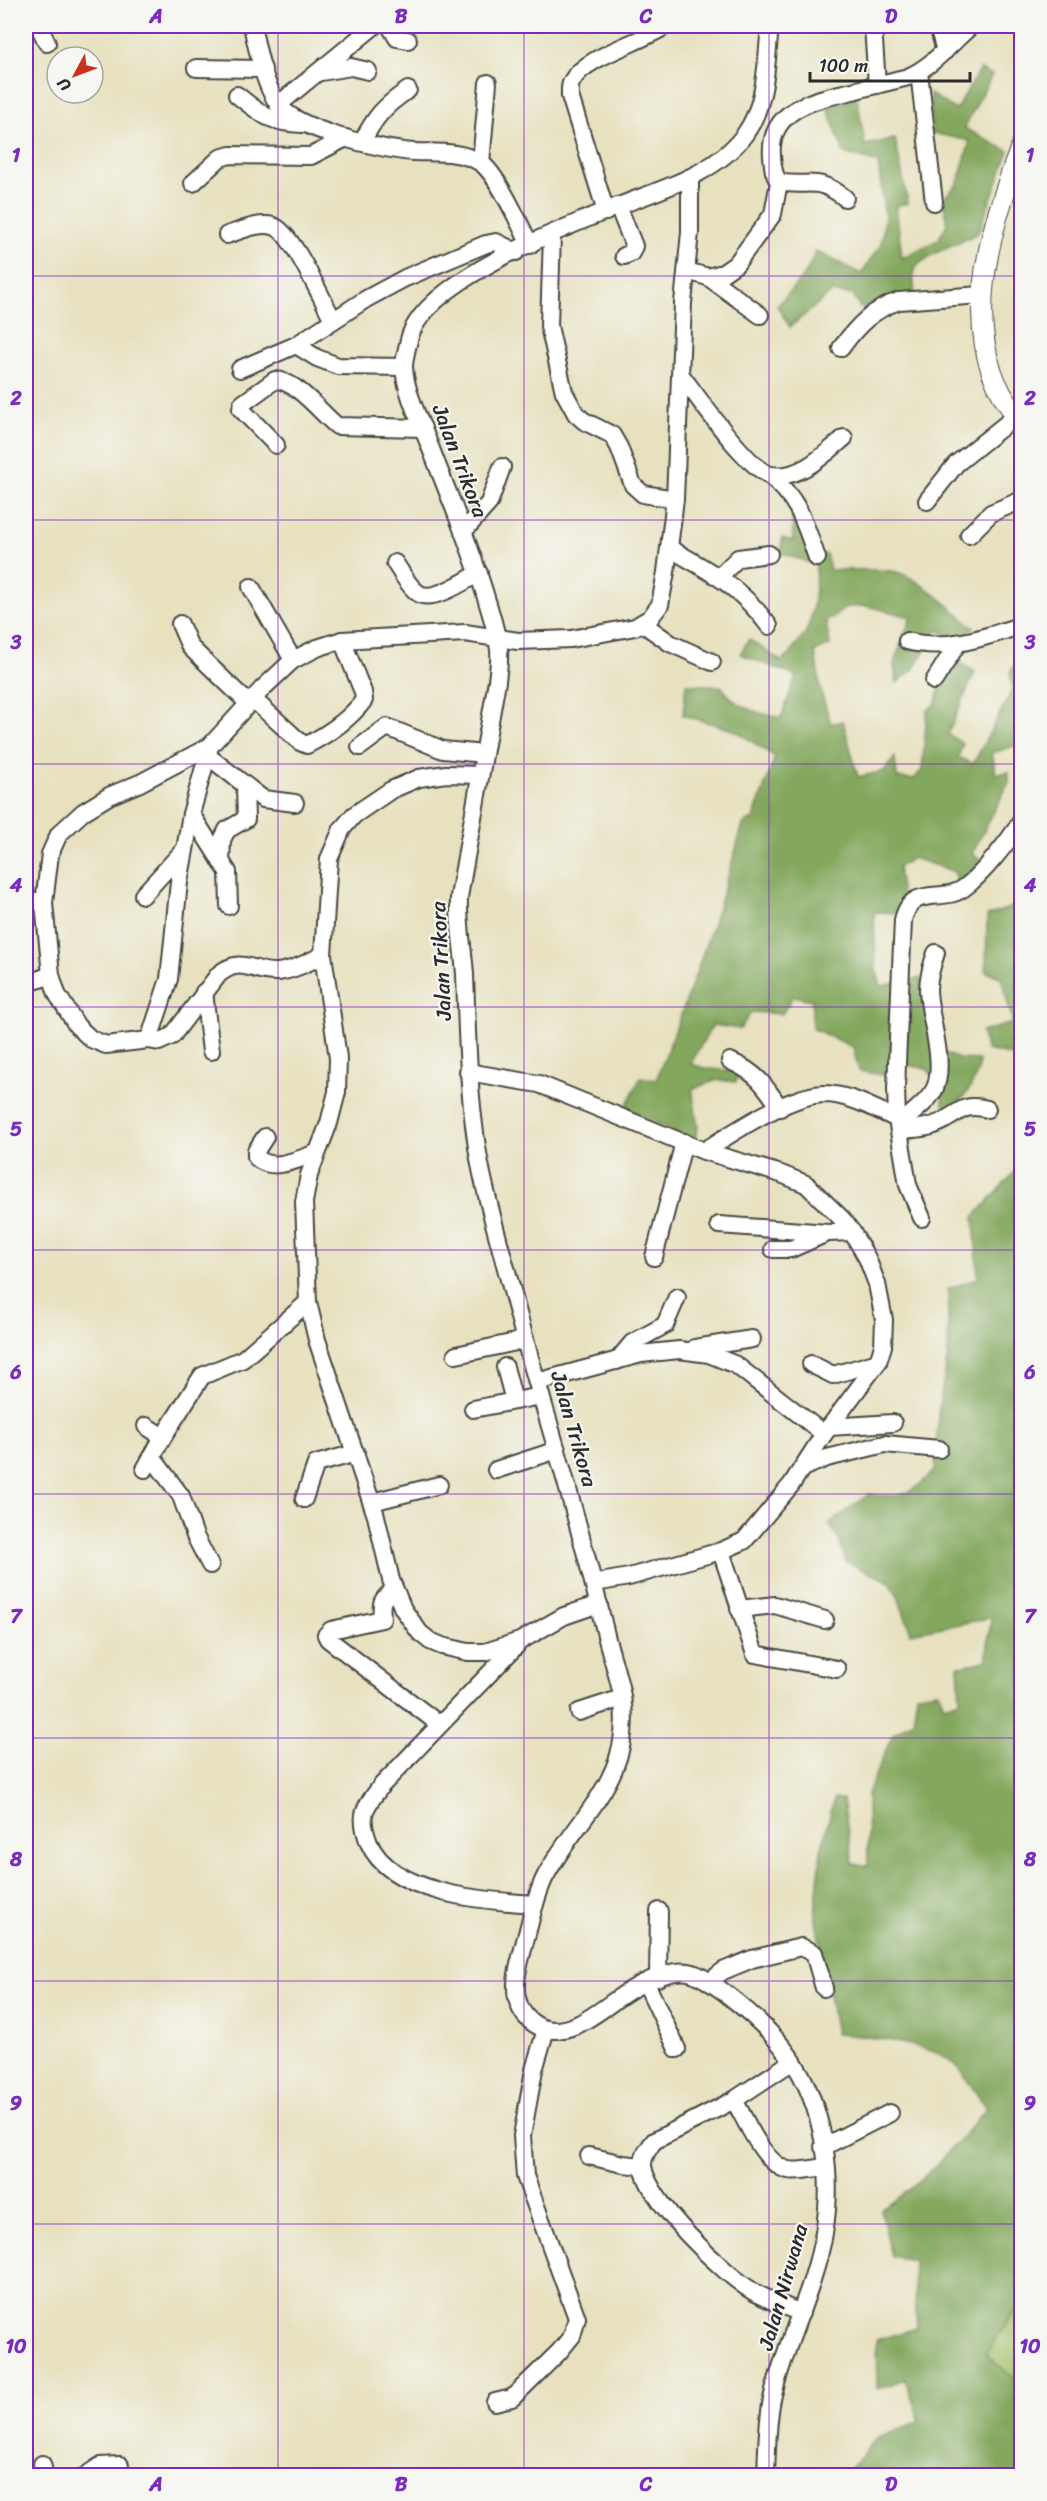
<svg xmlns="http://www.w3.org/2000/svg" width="1047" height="2501" viewBox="0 0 1047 2501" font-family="Sriracha,sans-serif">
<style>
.green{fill:#a4c169;stroke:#68764a;stroke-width:1.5}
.forest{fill:#83a75d;stroke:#576944;stroke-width:1.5}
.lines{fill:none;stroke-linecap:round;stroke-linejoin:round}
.minor-casing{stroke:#474641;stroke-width:20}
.major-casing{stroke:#474641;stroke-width:22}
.minor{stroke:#fff;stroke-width:16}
.major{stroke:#fff;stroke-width:20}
.grid{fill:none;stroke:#7b2cbf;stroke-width:1.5;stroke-opacity:0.55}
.labels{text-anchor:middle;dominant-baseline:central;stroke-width:4.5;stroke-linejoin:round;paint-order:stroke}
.street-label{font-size:21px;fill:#2b2b2b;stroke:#f6f6f2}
.neatline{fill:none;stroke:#7b2cbf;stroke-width:2}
.grid-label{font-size:20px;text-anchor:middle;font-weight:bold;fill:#7b2cbf}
</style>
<rect width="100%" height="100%" fill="#f6f6f2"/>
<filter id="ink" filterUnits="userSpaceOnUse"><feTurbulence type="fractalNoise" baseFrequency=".0167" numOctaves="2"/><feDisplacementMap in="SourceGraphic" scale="12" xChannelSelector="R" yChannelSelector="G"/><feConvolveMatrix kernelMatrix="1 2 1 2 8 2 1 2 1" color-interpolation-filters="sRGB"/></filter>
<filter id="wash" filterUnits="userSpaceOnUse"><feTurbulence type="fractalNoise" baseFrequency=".008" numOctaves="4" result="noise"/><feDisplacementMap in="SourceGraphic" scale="24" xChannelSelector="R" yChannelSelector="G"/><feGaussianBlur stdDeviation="1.35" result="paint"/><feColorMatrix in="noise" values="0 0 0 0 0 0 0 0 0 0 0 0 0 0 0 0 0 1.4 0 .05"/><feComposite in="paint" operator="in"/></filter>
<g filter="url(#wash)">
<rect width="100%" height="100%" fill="#e7e1bf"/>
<path class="green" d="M 1021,2309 L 1021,2379 L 1015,2380 L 986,2354 L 1012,2314 Z"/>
<g class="forest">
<path d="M 980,69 L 992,75 L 964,128 L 1009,151 L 978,233 C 964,240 921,257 915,269 C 912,277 914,284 915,293 L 860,308 L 853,295 L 832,292 L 790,327 L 777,306 L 806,273 L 816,251 L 861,274 L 881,244 L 885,217 L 878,163 L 844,153 L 827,107 L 857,97 L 865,145 L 895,139 L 908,203 L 896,206 L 902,258 L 938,240 L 947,224 L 943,199 L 958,183 L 970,141 L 932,133 L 930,94 L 956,110 Z"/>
<path d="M 804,499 L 818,555 L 826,554 L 830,570 C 850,570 871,569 891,571 C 915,573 954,611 974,628 L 961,638 L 936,631 L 913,670 L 896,683 L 894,663 L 911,617 L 867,606 L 847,607 L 826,622 L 830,645 L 815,652 L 821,692 L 831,724 L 843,721 L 858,777 L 884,771 L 895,757 L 897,778 L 914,779 L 922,770 L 927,711 L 936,703 L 942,676 L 959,662 L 975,672 L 948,734 L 963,744 L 958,757 L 973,764 L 1013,689 L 1010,672 L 1019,658 L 1021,659 L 1021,744 L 992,753 L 996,774 L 1009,772 L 1009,782 L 972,854 L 989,864 L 958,896 L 955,872 L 913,858 L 898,867 L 904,913 L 874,912 L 876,970 L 881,986 L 921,978 L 938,1050 L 959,1059 L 979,1060 C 979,1082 961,1102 945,1116 L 940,1084 L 926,1068 L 897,1064 L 889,1076 L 859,1071 L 853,1047 L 812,1028 L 812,1000 L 793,996 L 782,1014 L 751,1012 L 740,1029 L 713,1025 L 690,1063 C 710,1073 719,1067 739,1073 L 736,1082 L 717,1080 L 692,1089 L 698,1127 L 694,1142 L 625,1108 L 641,1077 L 656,1080 C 689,997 719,911 743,824 L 753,819 L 775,757 L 736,731 L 683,715 L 686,684 L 721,686 C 737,709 754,712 781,718 L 796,676 L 740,654 L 749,639 L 781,661 L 791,654 C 793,644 799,644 804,635 C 814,620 816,583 816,565 L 781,553 L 782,538 L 793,541 L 792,502 Z"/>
<path d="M 1021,891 L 1021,1058 L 987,1050 L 981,1032 L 1013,1023 L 1001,977 L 986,972 L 987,916 L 1015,906 Z"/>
<path d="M 1021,1165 L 1022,2309 L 1012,2314 L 986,2354 L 1014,2379 L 1021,2379 L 1021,2475 L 846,2476 L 845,2474 L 878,2437 L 920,2421 L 905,2379 L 877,2389 L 876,2340 L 917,2328 L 913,2260 L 891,2256 L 881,2209 C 924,2185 954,2145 987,2108 C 976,2094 966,2076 953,2063 C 934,2045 862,2035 836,2034 L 815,1915 L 821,1851 L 834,1799 L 843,1799 L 853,1864 L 868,1866 L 867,1794 L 893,1734 L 913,1721 L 917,1694 L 938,1691 L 944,1705 L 960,1700 L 958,1666 L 986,1661 L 991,1618 L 911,1633 L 897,1594 L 888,1581 L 846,1562 L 839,1539 L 829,1524 L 869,1494 C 904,1500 912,1493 935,1470 L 939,1407 L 948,1355 L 948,1289 L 978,1278 L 974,1217 Z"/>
</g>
</g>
<g filter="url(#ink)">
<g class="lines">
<defs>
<g id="minor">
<path d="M 39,26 L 47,43"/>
<path d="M 252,26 C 258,51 263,82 278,104 C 296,130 382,150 414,152 C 435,153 461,150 481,163 C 498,175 520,225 530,245"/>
<path d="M 390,26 L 397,38 L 408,40"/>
<path d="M 873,26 L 877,85"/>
<path d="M 938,26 L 945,51"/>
<path d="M 196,68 L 263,69"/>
<path d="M 321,72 L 351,67 L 368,71"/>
<path d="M 919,72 L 934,202"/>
<path d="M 237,95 C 261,114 270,123 302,124"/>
<path d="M 278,105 L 374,26"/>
<path d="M 362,142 C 375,117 384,106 408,90"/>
<path d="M 481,163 L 488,83"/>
<path d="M 779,182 C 810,188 816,175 845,198"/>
<path d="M 193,183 L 220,158 L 230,155 L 311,156 L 346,138"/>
<path d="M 618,206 L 634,246 L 631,253 L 624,256"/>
<path d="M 606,212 L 570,96 C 570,91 569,86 572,81 C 584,57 642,42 665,26"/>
<path d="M 227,235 C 240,231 259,222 273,226 C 291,230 323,301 333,320"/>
<path d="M 552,235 L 549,326 L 564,392 L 576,414 L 584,421 L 612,435 L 619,447 L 633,485 L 643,494 L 675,499"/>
<path d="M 687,271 L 708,277 L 723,273 L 736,264 L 773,214 L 779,182 C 773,174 773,166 772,156 C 768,108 817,99 853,91 C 871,86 889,82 908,77 C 933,66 950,44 971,26"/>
<path d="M 708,277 L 760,315"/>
<path d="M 296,345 L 317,358 L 338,366 L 404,367"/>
<path d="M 841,348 C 857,326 873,309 899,301 L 981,295"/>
<path d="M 240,369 L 296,345 L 366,299 L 405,278 L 486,244 L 496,242 L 516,252"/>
<path d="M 681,375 C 697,396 748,470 771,475 C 799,480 825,454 844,438"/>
<path d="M 276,445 L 241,409 L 242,404 L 275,380 C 296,380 321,413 337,426 L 423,428"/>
<path d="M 769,475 C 799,499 805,524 817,558"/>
<path d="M 927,501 L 956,464 L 1016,416"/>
<path d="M 463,532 L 489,503 L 502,467"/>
<path d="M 969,535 L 991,513 L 1022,500"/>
<path d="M 669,548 C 710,571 741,587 769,626"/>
<path d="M 395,563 C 401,572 409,587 418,593 C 432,603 465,581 479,573"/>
<path d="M 720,576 L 738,558 L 769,554"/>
<path d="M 251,587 L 293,660"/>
<path d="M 642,623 L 670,643 L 712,662"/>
<path d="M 180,624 L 190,647 L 249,704"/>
<path d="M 907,641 C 946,651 984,638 1022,625"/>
<path d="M 934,681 L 958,643"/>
<path d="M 253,699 L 300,742 L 307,745 C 328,734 350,719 364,700 L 363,692 L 342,640"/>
<path d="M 360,747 L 387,727 L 443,750 L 484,754"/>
<path d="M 208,756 L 263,799 L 295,803"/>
<path d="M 480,775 L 446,774 L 419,778 L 391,790 L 354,815 L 342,829 L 329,859 L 323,955 L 338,1058 L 337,1092 L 329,1123 L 309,1175 L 304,1202 L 308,1302 L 317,1340 L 376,1516 L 391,1580 L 403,1609 L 420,1633 L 430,1641 L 442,1646 L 468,1652 L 485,1652 L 520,1641 L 564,1616 L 599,1604"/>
<path d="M 191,814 L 228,872 L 229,906"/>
<path d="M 221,862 L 222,840 L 227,830 L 246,819 L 245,787"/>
<path d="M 143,895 L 184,850"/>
<path d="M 26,899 L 44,903"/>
<path d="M 323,955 C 309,962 294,970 278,972 C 253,974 243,955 219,974 L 172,1036 L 159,1042 L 149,1040 L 106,1045 L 91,1039 L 77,1026 L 57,994 L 51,975 L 44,903 L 50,854 L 59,834 L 83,812 L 109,796 L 140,783 L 210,746 L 263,688 L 293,660 L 317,648 L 342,640 L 465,633 L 518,641 L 571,639 L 635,627 L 650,618 L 660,605 L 666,572 L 675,499 L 683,303 L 690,232 L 690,178"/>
<path d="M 26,984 L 51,975"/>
<path d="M 204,992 L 211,1051"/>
<path d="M 149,1040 L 169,979 L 179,882 L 185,850 L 191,814 L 210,746"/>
<path d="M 730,1061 C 756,1072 765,1085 780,1108"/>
<path d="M 468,1072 L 539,1084 L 704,1151 L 781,1174 L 806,1184 L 842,1219 L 852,1232 L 867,1258 L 877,1284 L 884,1320 L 883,1346 L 878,1362 L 824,1434 L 791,1485 L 744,1541 L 721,1551 L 629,1577 L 595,1583"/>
<path d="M 899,1125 C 910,1114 929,1102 935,1088 C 946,1061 929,1018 928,990 C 928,977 932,965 936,953"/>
<path d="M 901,1130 C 913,1129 927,1129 939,1123 C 959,1114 962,1102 987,1109"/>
<path d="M 265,1137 L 256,1151 L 256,1157 C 272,1173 298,1159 317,1153"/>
<path d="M 704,1151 C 734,1132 789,1095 824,1094 C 849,1094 875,1109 897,1119"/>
<path d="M 922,1218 L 908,1185 L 897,1119 L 896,1088 L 903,920 C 912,883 942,904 964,888 C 983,874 1009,841 1022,820"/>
<path d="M 719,1225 L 828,1233 L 852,1232"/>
<path d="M 773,1249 L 791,1249 L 827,1233"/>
<path d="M 654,1257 L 684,1142"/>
<path d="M 695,1348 L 752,1339"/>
<path d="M 456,1355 L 525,1340"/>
<path d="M 617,1361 L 632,1343 L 665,1325 L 677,1297"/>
<path d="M 811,1364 L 833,1375 L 878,1362"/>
<path d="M 505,1367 L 514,1401"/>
<path d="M 537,1382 L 641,1354 L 679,1350 L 709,1354 L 736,1365 L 824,1434"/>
<path d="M 473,1409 L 541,1396"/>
<path d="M 146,1426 L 163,1437"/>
<path d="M 829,1427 L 893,1423"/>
<path d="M 152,1457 L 181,1496 L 195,1536 L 210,1565"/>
<path d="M 802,1468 L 827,1458 L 885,1444 L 939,1449"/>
<path d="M 145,1469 L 163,1437 L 202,1376 L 243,1359 L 308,1302"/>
<path d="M 496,1470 L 557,1450"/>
<path d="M 304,1499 L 316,1464 L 356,1453"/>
<path d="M 372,1502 L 439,1485"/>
<path d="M 721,1551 L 755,1654 L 837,1669"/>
<path d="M 394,1589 C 380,1601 381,1602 382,1619 L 331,1630 L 326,1635 L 328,1639 L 439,1724"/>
<path d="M 739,1609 L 775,1605 L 825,1620"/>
<path d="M 517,1645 L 382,1785 C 364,1808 358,1815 369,1843 C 391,1895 487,1901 535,1904"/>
<path d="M 579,1712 L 622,1698"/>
<path d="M 658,1978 L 659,1911"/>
<path d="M 709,1982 L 723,1971 L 752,1959 L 801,1947 L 814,1953 L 824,1988"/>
<path d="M 646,1983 L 677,2049"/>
<path d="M 793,2061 L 734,2100 L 654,2141 C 649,2148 642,2156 643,2166 C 647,2200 724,2275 754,2292 C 768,2300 785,2306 801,2313"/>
<path d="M 734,2100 C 746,2120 764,2165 788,2170 C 800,2172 814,2168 826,2167"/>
<path d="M 823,2147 L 890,2113"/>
<path d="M 589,2156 L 623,2164 L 643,2166"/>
<path d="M 495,2402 L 512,2398 L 559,2352 L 572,2336 L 577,2318 L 525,2176 L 522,2136 L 534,2070 L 546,2029"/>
<path d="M 42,2464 L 45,2476"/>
<path d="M 85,2476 L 100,2466 L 120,2465"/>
<path d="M 766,2476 C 767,2450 767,2424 772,2399 C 785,2343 814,2290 824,2233 C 834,2176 824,2105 790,2057 C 774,2034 752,2014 729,1996 C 718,1988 702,1974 688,1972 C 672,1969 647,1981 634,1988 C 606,2003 573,2041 540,2027 C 527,2021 520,2011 517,1998 C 513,1979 521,1959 525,1941 C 531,1920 535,1897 545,1877 C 579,1813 635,1779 622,1696 C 618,1674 610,1653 605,1631 C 586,1550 563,1470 539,1389 C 525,1343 514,1296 501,1250 C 492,1216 482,1181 477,1147 C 468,1089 467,1032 465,974 C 463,948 458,923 459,897 L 497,681 C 498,671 500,660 499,650 C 497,633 492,617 487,601 C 472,549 450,499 431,449 C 422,425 405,392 404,367 C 404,359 407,348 409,340 C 422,281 568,226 621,205 C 664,188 716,174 745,134 C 767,104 766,62 770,26"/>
</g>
<path id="major" d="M 1022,144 C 990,229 951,345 1022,422"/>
</defs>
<use href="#minor" class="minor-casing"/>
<use href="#major" class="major-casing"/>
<use href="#minor" class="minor"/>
<use href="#major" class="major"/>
</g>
</g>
<path class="grid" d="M 278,26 L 278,2476M 524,26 L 524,2476M 769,26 L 769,2476M 26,276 L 1022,276M 26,520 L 1022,520M 26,764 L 1022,764M 26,1007 L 1022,1007M 26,1250 L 1022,1250M 26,1494 L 1022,1494M 26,1738 L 1022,1738M 26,1981 L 1022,1981M 26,2224 L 1022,2224"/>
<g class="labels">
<g class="street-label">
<text transform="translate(460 461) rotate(69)">Jalan Trikora</text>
<text transform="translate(441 961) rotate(-93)">Jalan Trikora</text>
<text transform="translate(574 1429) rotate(74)">Jalan Trikora</text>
<text transform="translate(783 2287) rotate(-74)">Jalan Nirwana</text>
</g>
</g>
<rect width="1047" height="2501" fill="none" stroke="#f6f6f2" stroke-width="66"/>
<g transform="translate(75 75) rotate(229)"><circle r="28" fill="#f6f6f2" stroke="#a5a5a2" stroke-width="1.5"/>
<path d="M0-4.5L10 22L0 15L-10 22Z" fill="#c8321e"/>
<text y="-9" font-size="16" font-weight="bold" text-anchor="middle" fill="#2b2b2b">U</text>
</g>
<path d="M810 72v9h160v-9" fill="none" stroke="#2b2b2b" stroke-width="3"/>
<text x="819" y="72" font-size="18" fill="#2b2b2b" stroke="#f6f6f2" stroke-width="4.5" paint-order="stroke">100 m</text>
<rect x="33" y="33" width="981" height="2435" class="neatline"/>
<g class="grid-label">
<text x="156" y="23">A</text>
<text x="401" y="23">B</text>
<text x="646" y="23">C</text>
<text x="891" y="23">D</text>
<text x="16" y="162">1</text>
<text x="1030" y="162">1</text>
<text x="16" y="405">2</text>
<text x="1030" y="405">2</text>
<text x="16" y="649">3</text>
<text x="1030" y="649">3</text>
<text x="16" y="892">4</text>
<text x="1030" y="892">4</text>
<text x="16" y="1136">5</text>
<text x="1030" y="1136">5</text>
<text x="16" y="1379">6</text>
<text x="1030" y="1379">6</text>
<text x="16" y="1623">7</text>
<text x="1030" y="1623">7</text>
<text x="16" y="1866">8</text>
<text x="1030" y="1866">8</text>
<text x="16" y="2110">9</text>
<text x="1030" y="2110">9</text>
<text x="16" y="2353">10</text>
<text x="1030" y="2353">10</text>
<text x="156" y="2491">A</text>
<text x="401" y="2491">B</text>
<text x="646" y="2491">C</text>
<text x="891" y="2491">D</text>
</g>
</svg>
